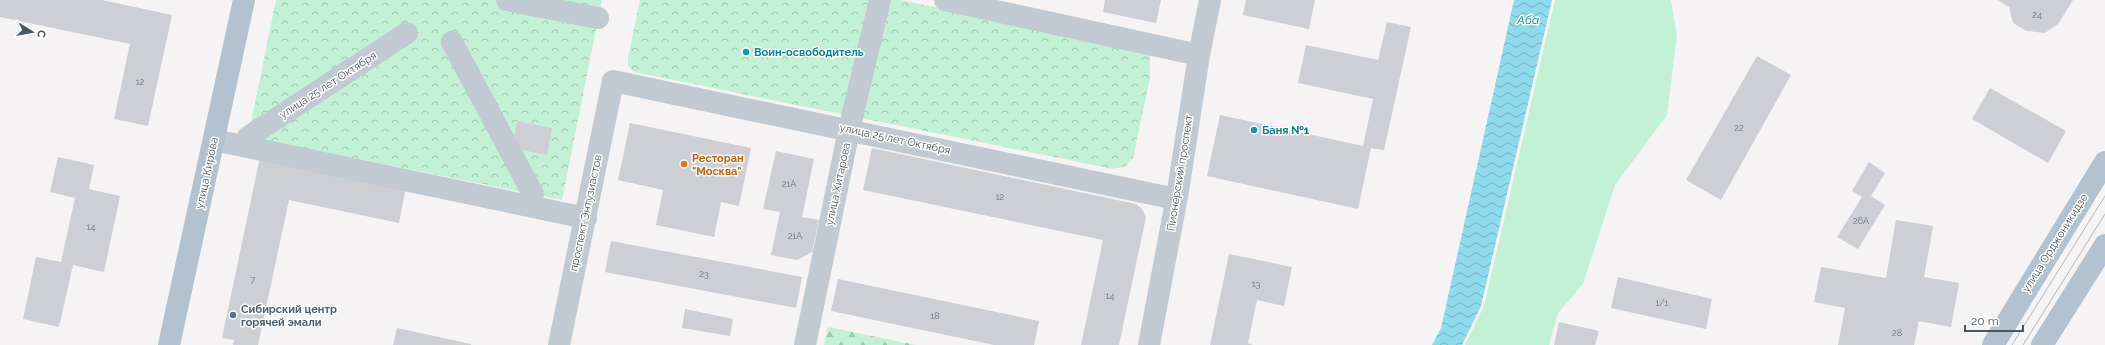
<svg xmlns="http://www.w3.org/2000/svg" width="2105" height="345" viewBox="0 0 2105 345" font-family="Raleway,sans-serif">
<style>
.grass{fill:#c3f1d5}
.forest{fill:url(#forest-firs)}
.park{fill:url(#park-crowns)}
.water{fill:url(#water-waves)}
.building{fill:#cdcfd5}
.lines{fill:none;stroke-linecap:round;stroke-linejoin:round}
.minor{stroke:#c1cad2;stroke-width:22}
.major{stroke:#b3c2d1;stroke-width:22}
.tram{stroke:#b5b8bd;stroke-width:1}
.culture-dot{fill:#0f9aa8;stroke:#fff;stroke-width:1.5}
.food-dot{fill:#e8710a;stroke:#fff;stroke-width:1.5}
.service-dot{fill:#5c6f8a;stroke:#fff;stroke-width:1.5}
.labels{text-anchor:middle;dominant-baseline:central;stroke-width:3;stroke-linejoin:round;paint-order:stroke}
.number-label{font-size:9px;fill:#6b747e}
.culture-label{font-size:11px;font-weight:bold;fill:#0d838f;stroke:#fff;text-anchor:start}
.street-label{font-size:11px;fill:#4a5661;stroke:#fff}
.food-label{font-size:11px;font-weight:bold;fill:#c56008;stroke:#fff;text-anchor:start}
.service-label{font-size:11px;font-weight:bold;fill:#4e5e75;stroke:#fff;text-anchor:start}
.water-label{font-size:12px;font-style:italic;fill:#0c7c9b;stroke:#fff}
</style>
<defs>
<pattern id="forest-firs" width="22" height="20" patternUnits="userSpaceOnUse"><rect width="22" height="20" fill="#c3f1d5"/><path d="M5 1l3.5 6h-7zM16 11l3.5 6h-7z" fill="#a0c6b0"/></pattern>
<pattern id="park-crowns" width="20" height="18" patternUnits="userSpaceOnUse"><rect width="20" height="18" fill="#c3f1d5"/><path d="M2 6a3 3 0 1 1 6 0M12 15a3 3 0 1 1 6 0" fill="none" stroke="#a0c6b0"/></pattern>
<pattern id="water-waves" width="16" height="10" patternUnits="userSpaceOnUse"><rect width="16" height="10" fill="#90daee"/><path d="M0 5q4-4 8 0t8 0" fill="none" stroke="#78b4c4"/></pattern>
</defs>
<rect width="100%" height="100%" fill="#f5f3f3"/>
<path class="grass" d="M 1555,0 L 1671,0 L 1677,35 L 1667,115 L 1615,185 L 1583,284 L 1558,313 L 1549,345 L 1465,345 L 1484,306 Z"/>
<path class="forest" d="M 828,327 L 916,345 L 824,345 Z"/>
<g class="park">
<path d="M 276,0 L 602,0 L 562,200 L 248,137 Z"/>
<path d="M 640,0 L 901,0 L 1140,49 L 1150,55 L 1150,78 L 1133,158 L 1126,166 L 1113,169 L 634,72 L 628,66 L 628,58 Z"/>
</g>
<path class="water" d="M 1514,0 L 1552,0 L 1481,306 L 1462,345 L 1432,345 L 1441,328 Z"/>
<g class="building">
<path d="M 0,0 L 102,0 L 172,15 L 148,126 L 114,119 L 130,44 L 0,17 Z"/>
<path d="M 1105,0 L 1161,0 L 1156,23 L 1103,12 Z"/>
<path d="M 1246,0 L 1315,0 L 1309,29 L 1243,15 Z"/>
<path d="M 1998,0 L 2073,0 L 2058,24 L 2045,33 L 2027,31 L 2013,23 L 2009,7 Z"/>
<path d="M 1387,22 L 1411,27 L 1384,150 L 1371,148 L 1358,209 L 1207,176 L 1220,115 L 1363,146 L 1373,99 L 1298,83 L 1306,45 L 1378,60 Z"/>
<path d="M 1757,56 L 1791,75 L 1721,200 L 1686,180 Z"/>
<path d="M 1990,88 L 2066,131 L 2048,163 L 1972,119 Z"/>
<path d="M 517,121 L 552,128 L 547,155 L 512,148 Z"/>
<path d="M 630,123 L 751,148 L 739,206 L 721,202 L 714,237 L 656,225 L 663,190 L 618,180 Z"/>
<path d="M 872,148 L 1136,204 L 1142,209 L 1146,217 L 1119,345 L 1081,345 L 1103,240 L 863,190 Z"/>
<path d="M 776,151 L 814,159 L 802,217 L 819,220 L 812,252 L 797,260 L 771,255 L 780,212 L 763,209 Z"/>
<path d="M 58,157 L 94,165 L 89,189 L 120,196 L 104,272 L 73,265 L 59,327 L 23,319 L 36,257 L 61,262 L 75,198 L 50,192 Z"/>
<path d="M 260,157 L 406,187 L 399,223 L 289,200 L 258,345 L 233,345 L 234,340 L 222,338 Z"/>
<path d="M 1869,162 L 1885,173 L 1871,196 L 1885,205 L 1858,249 L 1837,237 L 1862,197 L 1852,191 Z"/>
<path d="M 1896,220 L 1933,226 L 1924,277 L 1959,283 L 1951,327 L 1919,321 L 1914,345 L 1838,345 L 1845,308 L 1814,302 L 1821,267 L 1886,278 Z"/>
<path d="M 611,241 L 802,277 L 796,308 L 605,272 Z"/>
<path d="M 1229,254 L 1292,267 L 1284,306 L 1257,300 L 1248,343 L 1253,345 L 1210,345 Z"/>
<path d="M 1618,277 L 1712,299 L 1706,329 L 1611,308 Z"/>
<path d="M 838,279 L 1039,321 L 1034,345 L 994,345 L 831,311 Z"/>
<path d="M 685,309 L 733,319 L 730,336 L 682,328 Z"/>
<path d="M 1559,322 L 1599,331 L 1595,345 L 1554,345 Z"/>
<path d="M 397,328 L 471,344 L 471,345 L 393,345 Z"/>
</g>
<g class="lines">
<g class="minor">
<path d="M 507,0 L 598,18"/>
<path d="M 945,0 L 1199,55"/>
<path d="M 452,42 L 533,194"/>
<path d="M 248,137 L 407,33"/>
<path d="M 214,140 L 586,218"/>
<path d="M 559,345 L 613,81 L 1176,199"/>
<path d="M 805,345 L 849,130 L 880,0"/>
<path d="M 1149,345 L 1178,191 L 1199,55 L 1210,0"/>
</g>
<g class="major">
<path d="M 169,345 L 244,0"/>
<path d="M 1993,345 L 2105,162"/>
<path d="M 2042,345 L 2105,245"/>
</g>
<g class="tram">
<path d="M 2012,345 L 2105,196"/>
<path d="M 2023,345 L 2105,214"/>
</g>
</g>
<g class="culture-dot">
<circle cx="746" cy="52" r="4"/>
<circle cx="1254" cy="130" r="4"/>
</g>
<circle class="food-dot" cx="684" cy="164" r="4"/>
<circle class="service-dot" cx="233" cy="315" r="4"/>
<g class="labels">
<g class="number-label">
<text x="2037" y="15">24</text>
<text x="140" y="82">12</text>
<text x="1739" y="128">22</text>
<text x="789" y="184">21А</text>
<text x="1000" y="197">12</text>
<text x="1861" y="221">26А</text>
<text x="91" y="227">14</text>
<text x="795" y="236">21А</text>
<text x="704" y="274">23</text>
<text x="253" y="280">7</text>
<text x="1256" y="284">13</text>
<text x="1110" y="296">14</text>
<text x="1662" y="303">1/1</text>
<text x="935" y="316">18</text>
<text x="1897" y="333">28</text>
</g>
<g class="culture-label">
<text x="754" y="52">Воин-освободитель</text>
<text x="1262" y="130">Баня №1</text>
</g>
<g class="street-label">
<text transform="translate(328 85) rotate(-33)">улица 25 лет Октября</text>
<text transform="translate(895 139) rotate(12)">улица 25 лет Октября</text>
<text transform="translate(207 173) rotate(-78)">улица Кирова</text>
<text transform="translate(1180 173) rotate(-81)">Пионерский проспект</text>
<text transform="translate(838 184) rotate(-78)">улица Хитарова</text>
<text transform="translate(586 213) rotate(-78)">проспект Энтузиастов</text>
<text transform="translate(2055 243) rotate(-58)">улица Орджоникидзе</text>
</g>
<g class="food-label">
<text x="692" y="158">Ресторан<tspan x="692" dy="13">"Москва"</tspan></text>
</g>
<g class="service-label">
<text x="241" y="309">Сибирский центр<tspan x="241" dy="13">горячей эмали</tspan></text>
</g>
<g class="water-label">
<text x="1528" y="20">Аба</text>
</g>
</g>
<g transform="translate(32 32) rotate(101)" stroke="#ffffff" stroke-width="3" paint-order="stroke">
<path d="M0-3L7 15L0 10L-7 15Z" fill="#4a5661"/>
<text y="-6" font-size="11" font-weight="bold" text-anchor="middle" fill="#4a5661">С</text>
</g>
<path d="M1965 325v6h58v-6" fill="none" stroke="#4a5661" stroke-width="2"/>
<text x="1971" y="325" font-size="12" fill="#4a5661" stroke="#ffffff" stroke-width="3" paint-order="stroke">20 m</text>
</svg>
